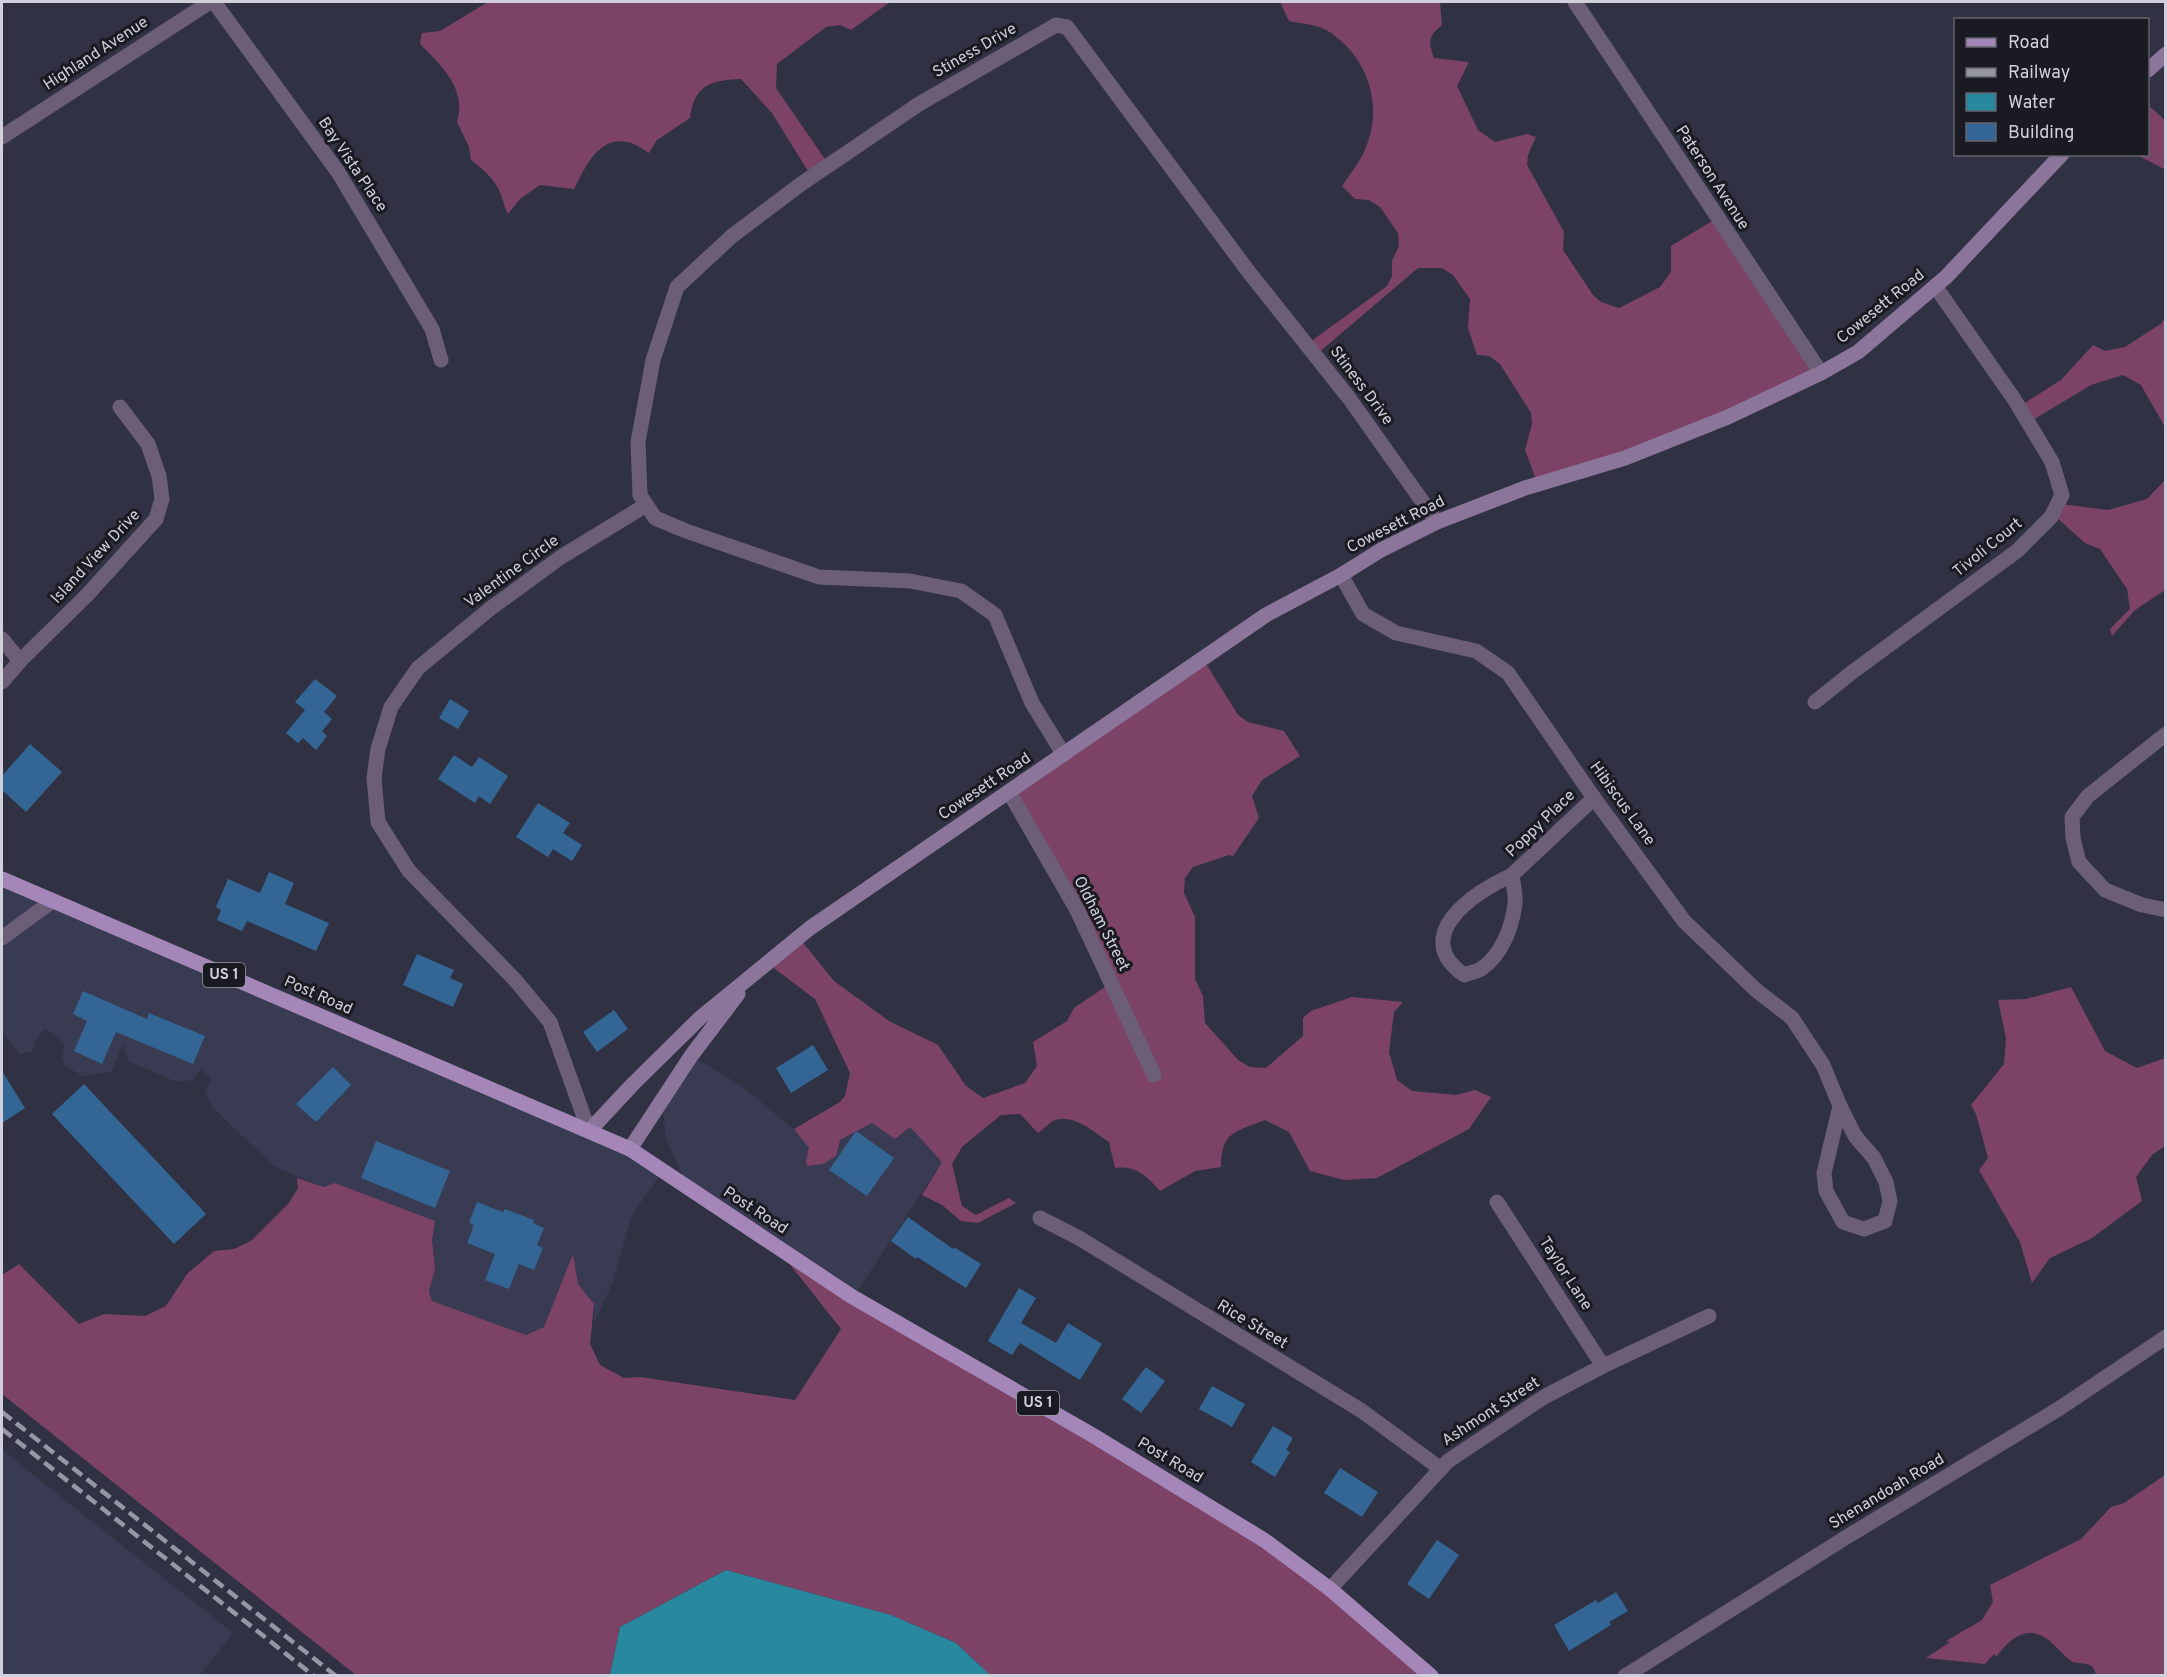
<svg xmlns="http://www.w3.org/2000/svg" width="2167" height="1677" viewBox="0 0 2167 1677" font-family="Overpass,sans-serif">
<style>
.built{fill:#383b51}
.forest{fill:#7c4367}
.water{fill:#28889e}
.building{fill:#336694}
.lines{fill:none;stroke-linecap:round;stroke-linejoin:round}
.minor{stroke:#6c5e76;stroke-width:15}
.secondary{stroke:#8c759b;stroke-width:15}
.primary{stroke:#a487b8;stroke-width:15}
.rail{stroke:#9697a5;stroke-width:4.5;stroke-dasharray:12 6;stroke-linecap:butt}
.labels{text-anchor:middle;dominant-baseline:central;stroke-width:6;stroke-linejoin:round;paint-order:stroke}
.shield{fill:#1a1b22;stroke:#999aa4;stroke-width:1.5}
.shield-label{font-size:15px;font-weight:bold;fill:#cfd0db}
.street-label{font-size:16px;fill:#cfd0db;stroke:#1a1b22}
</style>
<rect width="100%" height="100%" fill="#303243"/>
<g class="built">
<path d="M 2,880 L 663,1171 L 632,1215 L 612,1284 L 596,1319 L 594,1321 L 594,1304 L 578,1284 L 573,1256 L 544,1327 L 525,1335 L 432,1301 L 429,1291 L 435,1269 L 432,1240 L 435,1221 L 335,1183 L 324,1187 L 275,1167 L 212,1107 L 205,1090 L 212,1080 L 201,1068 L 193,1080 L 177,1082 L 128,1061 L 123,1044 L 111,1072 L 83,1076 L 65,1066 L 62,1057 L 65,1044 L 45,1028 L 35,1041 L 32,1052 L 19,1054 L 2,1031 Z"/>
<path d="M 694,1057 L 740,1085 L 794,1129 L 809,1148 L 806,1159 L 872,1123 L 910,1127 L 942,1162 L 854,1296 L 685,1180 L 666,1139 L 663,1111 Z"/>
<path d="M 2,1450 L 233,1633 L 200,1675 L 2,1675 Z"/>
</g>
<g class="forest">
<path d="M 488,2 L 890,2 L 851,30 L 840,25 L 826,27 L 777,64 L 776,88 L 829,165 L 811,176 L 772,113 L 741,79 C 711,80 694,85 690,118 L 657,140 L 649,153 C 643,149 634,143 627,142 C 598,136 585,168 574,189 L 540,185 L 520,199 L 508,214 C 504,207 504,202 501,195 C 496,180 483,169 471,160 L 469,147 L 457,122 C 467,89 442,66 420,44 L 422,33 L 440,31 Z"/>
<path d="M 1280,2 L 1440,2 L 1442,25 C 1428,36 1428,42 1434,58 L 1469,62 L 1457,86 L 1478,130 L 1495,142 L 1527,134 L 1536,137 L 1528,155 L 1527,165 L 1564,232 L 1563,250 L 1593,295 L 1601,302 L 1619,308 L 1660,287 L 1671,272 L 1671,246 L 1717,218 L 1819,372 L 1636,457 L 1537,482 L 1525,450 L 1532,424 L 1531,413 L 1500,364 L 1489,356 L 1477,355 L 1468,328 L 1470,299 L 1453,275 L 1442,268 L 1418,268 L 1317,354 L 1310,342 L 1387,286 L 1392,276 L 1392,261 L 1399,246 L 1398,233 L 1380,207 L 1369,200 L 1355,199 L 1342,186 C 1350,174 1361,161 1366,147 C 1384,104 1367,56 1328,31 C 1317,24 1301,24 1289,21 Z"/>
<path d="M 2148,105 L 2165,120 L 2166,169 L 2164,169 L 2137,155 L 2148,154 Z"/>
<path d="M 2165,317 L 2165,427 L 2141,385 L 2123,375 L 2091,385 L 2031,421 L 2023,404 L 2061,380 L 2093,345 L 2105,351 L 2125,347 L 2162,323 Z"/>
<path d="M 2165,480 L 2165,590 L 2135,610 L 2112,636 L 2110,629 L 2130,609 L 2127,589 L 2100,549 L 2085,543 L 2054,515 L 2061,504 L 2108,510 L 2147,499 Z"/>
<path d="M 1205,662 L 1238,715 L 1248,722 L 1284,731 L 1300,756 L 1262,780 L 1252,796 L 1259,818 L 1233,856 L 1229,855 L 1193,867 L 1185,878 L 1184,893 L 1195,917 L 1195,979 L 1203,996 L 1205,1023 L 1238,1060 L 1250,1067 L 1266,1068 L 1303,1036 L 1303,1018 L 1311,1011 L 1352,997 L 1403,1002 L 1394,1012 L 1389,1052 L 1397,1080 L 1412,1091 L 1456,1095 L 1475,1090 L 1491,1097 L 1469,1129 L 1377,1178 L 1344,1180 L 1310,1171 L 1289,1132 L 1265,1120 C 1236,1132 1221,1131 1221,1167 L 1195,1171 L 1160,1191 C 1147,1176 1136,1165 1115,1168 L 1109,1142 C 1094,1132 1072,1112 1053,1121 C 1048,1124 1043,1130 1038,1133 L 1020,1114 L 1001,1115 L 962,1147 L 952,1164 L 962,1206 L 976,1215 L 1009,1198 L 1016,1203 L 978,1223 L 961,1221 L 942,1205 L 922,1195 L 942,1162 L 910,1127 L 895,1139 L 872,1123 L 840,1140 L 836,1156 L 823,1164 L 807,1166 L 806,1160 L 809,1148 L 794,1129 L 840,1102 L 845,1096 L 850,1073 L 815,999 L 775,969 L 771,963 L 801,940 L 834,981 L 889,1021 L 938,1045 L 966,1086 L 983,1098 L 1025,1083 L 1037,1066 L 1033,1042 L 1067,1021 L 1074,1008 L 1111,983 L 1015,796 Z"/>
<path d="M 2071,987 L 2105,1051 L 2137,1068 L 2165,1058 L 2165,1146 L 2152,1155 L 2136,1177 L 2142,1201 L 2092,1238 L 2050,1258 L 2032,1283 L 2020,1242 L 1979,1170 L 1988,1158 L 1976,1114 L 1971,1105 L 2004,1064 L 2006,1038 L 1998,1000 L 2026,999 Z"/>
<path d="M 297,1178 L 324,1187 L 335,1183 L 435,1221 L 432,1240 L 435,1269 L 429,1291 L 432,1301 L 526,1335 L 544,1327 L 573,1254 L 578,1284 L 594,1304 L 590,1344 L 600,1365 L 624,1378 L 640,1377 L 795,1400 L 841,1329 L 777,1248 L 1278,1553 L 1421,1675 L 990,1675 L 956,1643 L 891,1615 L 726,1570 L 620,1627 L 610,1675 L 356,1675 L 2,1394 L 2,1275 L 19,1264 L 79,1324 L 104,1314 L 145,1316 L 166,1306 L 187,1274 L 214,1251 L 234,1249 L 251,1241 L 289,1203 L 298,1188 Z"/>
<path d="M 2165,1475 L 2165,1675 L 2096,1675 C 2093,1659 2080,1666 2071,1661 C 2061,1654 2053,1641 2042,1636 C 2022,1626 2007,1643 1996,1657 L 1994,1654 L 1985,1664 L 1926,1658 L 1950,1642 L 1946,1641 L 1982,1620 L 1993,1602 L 1990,1585 L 2081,1539 L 2111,1507 L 2124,1503 Z"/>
</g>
<path class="water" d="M 726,1570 L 891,1615 L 956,1643 L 990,1675 L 610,1675 L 620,1627 Z"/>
<g class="building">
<path d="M 315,679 L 337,696 L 324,712 L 332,719 L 322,731 L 327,736 L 316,750 L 303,738 L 298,743 L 286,733 L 305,710 L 295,702 Z"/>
<path d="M 450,699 L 469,711 L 458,729 L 439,718 Z"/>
<path d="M 30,744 L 62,772 L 26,812 L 2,790 L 2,776 Z"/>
<path d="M 454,755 L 472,767 L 479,757 L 508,776 L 490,804 L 479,796 L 475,803 L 438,779 Z"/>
<path d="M 538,803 L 570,823 L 563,833 L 582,845 L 572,861 L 553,849 L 548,857 L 516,837 Z"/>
<path d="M 269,872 L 294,883 L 285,904 L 329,923 L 316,951 L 247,921 L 242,931 L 217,920 L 221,910 L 216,907 L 228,879 L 260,893 Z"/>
<path d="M 417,954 L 454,970 L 450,978 L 463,984 L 453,1007 L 403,985 Z"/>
<path d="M 83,991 L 147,1019 L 149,1013 L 205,1036 L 193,1064 L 116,1032 L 102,1064 L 74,1051 L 87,1021 L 73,1014 Z"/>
<path d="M 614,1010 L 628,1029 L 597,1052 L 583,1032 Z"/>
<path d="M 813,1045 L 828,1070 L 791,1093 L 776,1068 Z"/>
<path d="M 333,1067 L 351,1085 L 316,1122 L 296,1104 Z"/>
<path d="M 2,1071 L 25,1108 L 2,1123 Z"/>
<path d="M 84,1084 L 206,1214 L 174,1244 L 52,1114 Z"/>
<path d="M 856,1131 L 894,1158 L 867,1196 L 829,1170 Z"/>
<path d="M 376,1141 L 450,1171 L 435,1208 L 361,1178 Z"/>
<path d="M 477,1202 L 503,1212 L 505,1209 L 534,1220 L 533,1223 L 544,1228 L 537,1245 L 543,1248 L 534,1270 L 519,1264 L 509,1289 L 485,1280 L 495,1254 L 467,1243 L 474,1225 L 469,1223 Z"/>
<path d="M 908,1217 L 953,1249 L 954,1247 L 981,1264 L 966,1288 L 917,1257 L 916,1259 L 891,1241 Z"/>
<path d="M 1019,1288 L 1036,1298 L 1021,1323 L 1056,1343 L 1068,1323 L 1102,1344 L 1080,1380 L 1020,1343 L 1012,1355 L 988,1341 Z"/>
<path d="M 1146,1367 L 1165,1381 L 1141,1413 L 1122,1399 Z"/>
<path d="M 1212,1386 L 1245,1404 L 1232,1427 L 1199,1409 Z"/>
<path d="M 1273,1426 L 1293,1438 L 1286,1450 L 1290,1452 L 1275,1477 L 1251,1462 Z"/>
<path d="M 1340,1468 L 1378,1492 L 1362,1517 L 1324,1493 Z"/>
<path d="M 1437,1540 L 1459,1555 L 1429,1599 L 1407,1584 Z"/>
<path d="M 1616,1592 L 1628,1611 L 1609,1622 L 1611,1625 L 1569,1651 L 1554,1625 L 1596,1600 L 1598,1603 Z"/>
</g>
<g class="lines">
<g class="minor">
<path d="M 214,2 L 338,172 L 432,329 L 441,360"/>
<path d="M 1575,2 L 1821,373"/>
<path d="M 2,137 L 210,2"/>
<path d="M 1341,575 L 1363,614 L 1396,633 L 1476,651 L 1508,673 L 1594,798 L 1684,921 L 1756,990 L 1792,1018 L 1823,1065 L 1840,1106"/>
<path d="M 2,639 L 20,661"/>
<path d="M 2,682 L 20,661 L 88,594 L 156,519 L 162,499 L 159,476 L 148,444 L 120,407"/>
<path d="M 1815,702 L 1851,673 L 2017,551 L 2051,517 L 2062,495 L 2052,462 L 2014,399 L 1935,286"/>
<path d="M 2166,734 L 2088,796 L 2072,817 L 2073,838 L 2079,862 L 2105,890 L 2142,905 L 2166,910"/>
<path d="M 1064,755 L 1032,703 L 995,615 L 961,591 L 910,581 L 819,577 L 686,531 L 655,518 L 640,495 L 638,442 L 653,360 L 677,287 L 732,236 L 801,184 L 919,104 L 1056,25 L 1067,27 L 1248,271 L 1349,398 L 1437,522"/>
<path d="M 1009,792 L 1077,910 L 1154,1075"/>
<path d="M 1512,875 C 1513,884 1516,895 1515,904 C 1512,927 1502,955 1481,969 C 1476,972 1469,973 1464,975 C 1409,936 1474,892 1512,875 Z"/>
<path d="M 1512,875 L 1594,798"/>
<path d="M 2,938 L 51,902"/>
<path d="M 1840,1106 L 1855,1136 L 1874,1158 L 1886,1182 L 1890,1201 L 1885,1221 L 1864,1229 L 1843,1222 L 1826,1191 L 1824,1173 Z"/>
<path d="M 589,1131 L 550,1022 L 516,981 L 409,871 L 378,822 L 374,778 L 378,749 L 391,707 L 418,668 L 491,608 L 561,557 L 646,505"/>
<path d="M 1497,1202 L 1603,1366"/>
<path d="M 1040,1218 L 1079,1238 L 1362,1411 L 1441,1469"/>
<path d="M 1330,1589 L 1448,1461 L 1544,1397 L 1603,1366 L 1709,1316"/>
<path d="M 1625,1676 L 1845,1538 L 2060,1408 L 2166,1337"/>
</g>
<g class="secondary">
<path d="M 2148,70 L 2166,54"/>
<path d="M 589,1131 L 633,1084 L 700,1018 L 810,928 L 1266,615 L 1341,575 L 1381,550 L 1437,522 L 1525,488 L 1625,458 L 1728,417 L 1821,373 L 1858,352 L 1946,277 L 2062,154"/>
<path d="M 630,1149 L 691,1056 L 738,994"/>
</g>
<path class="primary" d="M 2,879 L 630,1149 L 851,1296 L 1094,1436 L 1264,1540 L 1330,1589 L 1431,1676"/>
<g class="rail">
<path d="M 2,1412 L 336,1676"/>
<path d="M 2,1429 L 314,1676"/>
</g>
</g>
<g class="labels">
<g class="shield">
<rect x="203" y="963" width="42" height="24" rx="4.5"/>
<rect x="1017" y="1391" width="42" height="24" rx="4.5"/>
</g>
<g class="shield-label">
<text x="224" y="975">US 1</text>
<text x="1038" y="1403">US 1</text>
</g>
<g class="street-label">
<text transform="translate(975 51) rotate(-30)">Stiness Drive</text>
<text transform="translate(96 54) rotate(-33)">Highland Avenue</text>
<text transform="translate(352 165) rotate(56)">Bay Vista Place</text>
<text transform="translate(1712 178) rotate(57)">Paterson Avenue</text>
<text transform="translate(1881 307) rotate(-39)">Cowesett Road</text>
<text transform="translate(1361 386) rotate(53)">Stiness Drive</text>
<text transform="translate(1396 525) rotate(-27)">Cowesett Road</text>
<text transform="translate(1988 548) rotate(-39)">Tivoli Court</text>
<text transform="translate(96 557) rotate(-47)">Island View Drive</text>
<text transform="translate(512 572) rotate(-36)">Valentine Circle</text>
<text transform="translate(985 787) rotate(-34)">Cowesett Road</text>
<text transform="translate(1622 804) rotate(54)">Hibiscus Lane</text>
<text transform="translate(1541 824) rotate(-44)">Poppy Place</text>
<text transform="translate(1101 924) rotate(63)">Oldham Street</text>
<text transform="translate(318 996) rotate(24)">Post Road</text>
<text transform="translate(755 1211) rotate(33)">Post Road</text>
<text transform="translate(1565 1274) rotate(57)">Taylor Lane</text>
<text transform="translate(1252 1325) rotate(31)">Rice Street</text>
<text transform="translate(1491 1412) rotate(-33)">Ashmont Street</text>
<text transform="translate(1170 1461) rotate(31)">Post Road</text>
<text transform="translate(1887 1492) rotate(-31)">Shenandoah Road</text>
</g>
</g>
<rect width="2167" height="1677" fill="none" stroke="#cfd0db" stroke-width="6"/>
<rect x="1954" y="18" width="195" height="138" fill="#1a1b22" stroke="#62636c" stroke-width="1.5"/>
<rect x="1966" y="38" width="30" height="9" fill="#a487b8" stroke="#62636c" stroke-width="1.5"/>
<text x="2008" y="48" font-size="18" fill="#cfd0db">Road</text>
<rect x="1966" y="68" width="30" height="9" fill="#9697a5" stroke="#62636c" stroke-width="1.5"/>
<text x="2008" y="78" font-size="18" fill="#cfd0db">Railway</text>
<rect x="1966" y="93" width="30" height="18" fill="#28889e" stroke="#62636c" stroke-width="1.5"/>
<text x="2008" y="108" font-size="18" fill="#cfd0db">Water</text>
<rect x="1966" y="123" width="30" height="18" fill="#336694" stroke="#62636c" stroke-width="1.5"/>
<text x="2008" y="138" font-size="18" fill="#cfd0db">Building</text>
</svg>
